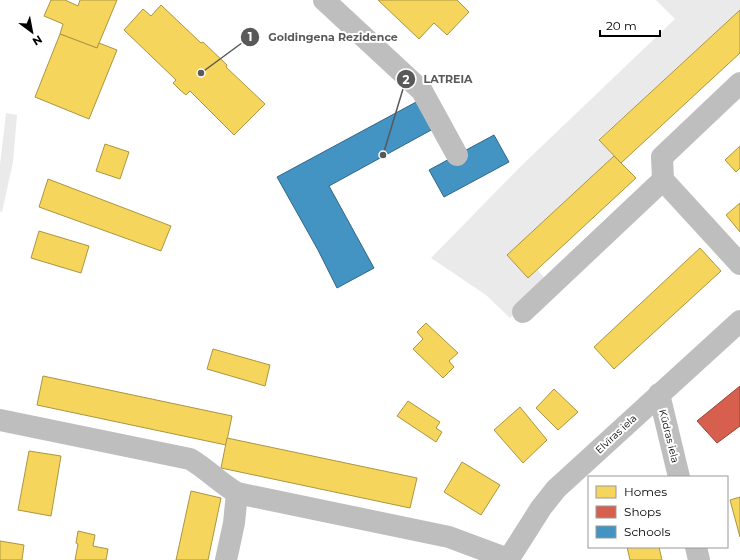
<svg xmlns="http://www.w3.org/2000/svg" width="740" height="560" viewBox="0 0 740 560" font-family="Montserrat,sans-serif">
<style>
.green{fill:#eaeaea}
.homes{fill:#f6d55c;stroke:#ac9540}
.shops{fill:#d6604d;stroke:#964336}
.schools{fill:#4393c3;stroke:#2f6788}
.lines{fill:none;stroke-linecap:round;stroke-linejoin:round}
.minor{stroke:#bebebe;stroke-width:22}
.labels{text-anchor:middle;dominant-baseline:central;stroke-width:4;stroke-linejoin:round;paint-order:stroke}
.street-label{font-size:10px;fill:#000;stroke:#fff}
.leader{fill:none;stroke:#595959;stroke-width:1.5}
.callout-dot{fill:#595959;stroke:#fff;stroke-width:1.5}
.mark-label{font-size:12px;text-anchor:middle;font-weight:bold;fill:#fff}
.callout-label{font-size:11px;text-anchor:middle;font-weight:bold;fill:#595959;stroke:#fff;stroke-width:4;stroke-linejoin:round;paint-order:stroke}
</style>
<rect width="100%" height="100%" fill="#fff"/>
<g class="green">
<path d="M 656,0 L 740,0 L 740,10 L 599,139 L 614,156 L 507,255 L 528,277 L 537,269 L 545,279 L 544,286 L 510,318 L 486,295 L 431,258 L 520,167 L 675,19 Z"/>
<path d="M 6,113 L 17,115 L 13,162 L 2,212 L 0,211 L 0,165 Z"/>
</g>
<g class="homes">
<path d="M 51,0 L 65,0 L 78,6 L 80,0 L 117,0 L 97,48 L 60,34 L 63,24 L 44,16 Z"/>
<path d="M 378,0 L 457,0 L 469,12 L 447,35 L 434,23 L 419,39 Z"/>
<path d="M 161,5 L 201,43 L 203,42 L 227,65 L 226,67 L 265,104 L 234,135 L 190,91 L 186,95 L 180,90 L 173,83 L 176,80 L 124,30 L 143,9 L 151,16 Z"/>
<path d="M 740,10 L 740,53 L 621,163 L 599,140 Z"/>
<path d="M 60,34 L 97,48 L 99,43 L 117,50 L 89,119 L 35,97 Z"/>
<path d="M 105,144 L 129,152 L 120,179 L 96,171 Z"/>
<path d="M 740,146 L 740,168 L 736,172 L 725,160 Z"/>
<path d="M 614,156 L 636,178 L 528,278 L 507,255 Z"/>
<path d="M 48,179 L 171,226 L 161,251 L 39,207 Z"/>
<path d="M 740,203 L 740,232 L 726,215 Z"/>
<path d="M 39,231 L 89,246 L 81,273 L 31,258 Z"/>
<path d="M 700,248 L 721,271 L 614,369 L 594,347 Z"/>
<path d="M 426,323 L 458,353 L 449,361 L 454,367 L 443,378 L 413,349 L 423,339 L 417,332 Z"/>
<path d="M 213,349 L 270,365 L 265,386 L 207,369 Z"/>
<path d="M 43,376 L 232,416 L 226,445 L 37,405 Z"/>
<path d="M 554,389 L 578,412 L 558,430 L 536,408 Z"/>
<path d="M 408,401 L 440,422 L 436,428 L 442,432 L 436,442 L 397,416 Z"/>
<path d="M 520,407 L 547,440 L 523,463 L 494,430 Z"/>
<path d="M 227,438 L 417,478 L 410,508 L 221,468 Z"/>
<path d="M 29,451 L 61,456 L 51,516 L 18,510 Z"/>
<path d="M 462,462 L 500,485 L 481,515 L 444,492 Z"/>
<path d="M 191,491 L 221,498 L 208,560 L 176,560 Z"/>
<path d="M 740,497 L 740,537 L 730,500 Z"/>
<path d="M 78,531 L 95,535 L 93,546 L 108,549 L 106,560 L 75,560 L 78,544 L 76,543 Z"/>
<path d="M 0,541 L 24,545 L 22,560 L 0,560 Z"/>
<path d="M 627,547 L 659,547 L 662,560 L 630,560 Z"/>
</g>
<path class="shops" d="M 740,386 L 740,426 L 717,443 L 697,421 Z"/>
<g class="schools">
<path d="M 418,101 L 433,129 L 329,186 L 374,268 L 337,288 L 318,250 L 277,177 Z"/>
<path d="M 494,135 L 509,162 L 444,197 L 429,170 Z"/>
</g>
<g class="lines">
<g class="minor">
<path d="M 324,0 L 422,91 L 457,155"/>
<path d="M 740,83 L 662,157 L 663,180 L 740,264"/>
<path d="M 523,312 L 663,180"/>
<path d="M 659,394 L 679,477"/>
<path d="M 0,420 L 190,459 C 207,469 220,483 237,493 L 449,537 L 508,559"/>
<path d="M 696,547 L 699,560"/>
<path d="M 226,560 L 234,523 L 237,493"/>
<path d="M 508,560 L 541,508 L 556,489 L 740,321"/>
</g>
</g>
<g class="labels">
<g class="street-label">
<text transform="translate(616 434) rotate(-43)">Elvīras iela</text>
<text transform="translate(669 436) rotate(76)">Kūdras iela</text>
</g>
</g>
<path class="leader" d="M201 73L250 37M383 155L406 79"/>
<g class="callout-dot">
<circle cx="201" cy="73" r="4"/>
<circle cx="383" cy="155" r="4"/>
<circle cx="250" cy="37" r="10"/>
<circle cx="406" cy="79" r="10"/>
</g>
<g class="mark-label">
<text x="250" y="41">1</text>
<text x="406" y="84">2</text>
</g>
<g class="callout-label">
<text x="333" y="41">Goldingena Rezidence</text>
<text x="448" y="83">LATREIA</text>
</g>
<rect x="588" y="476" width="140" height="72" fill="#ffffff" stroke="#999999"/>
<rect x="596" y="486" width="20" height="12" fill="#f6d55c" stroke="#999999"/>
<text x="624" y="496" font-size="12" fill="#000000">Homes</text>
<rect x="596" y="506" width="20" height="12" fill="#d6604d" stroke="#999999"/>
<text x="624" y="516" font-size="12" fill="#000000">Shops</text>
<rect x="596" y="526" width="20" height="12" fill="#4393c3" stroke="#999999"/>
<text x="624" y="536" font-size="12" fill="#000000">Schools</text>
<g transform="translate(32 32) rotate(148)" stroke="#ffffff" stroke-width="3" paint-order="stroke">
<path d="M0-3L7 15L0 10L-7 15Z" fill="#000000"/>
<text y="-6" font-size="11" font-weight="bold" text-anchor="middle" fill="#000000">N</text>
</g>
<path d="M600 30v6h60v-6" fill="none" stroke="#000000" stroke-width="2"/>
<text x="606" y="30" font-size="12" fill="#000000" stroke="#ffffff" stroke-width="3" paint-order="stroke">20 m</text>
</svg>
